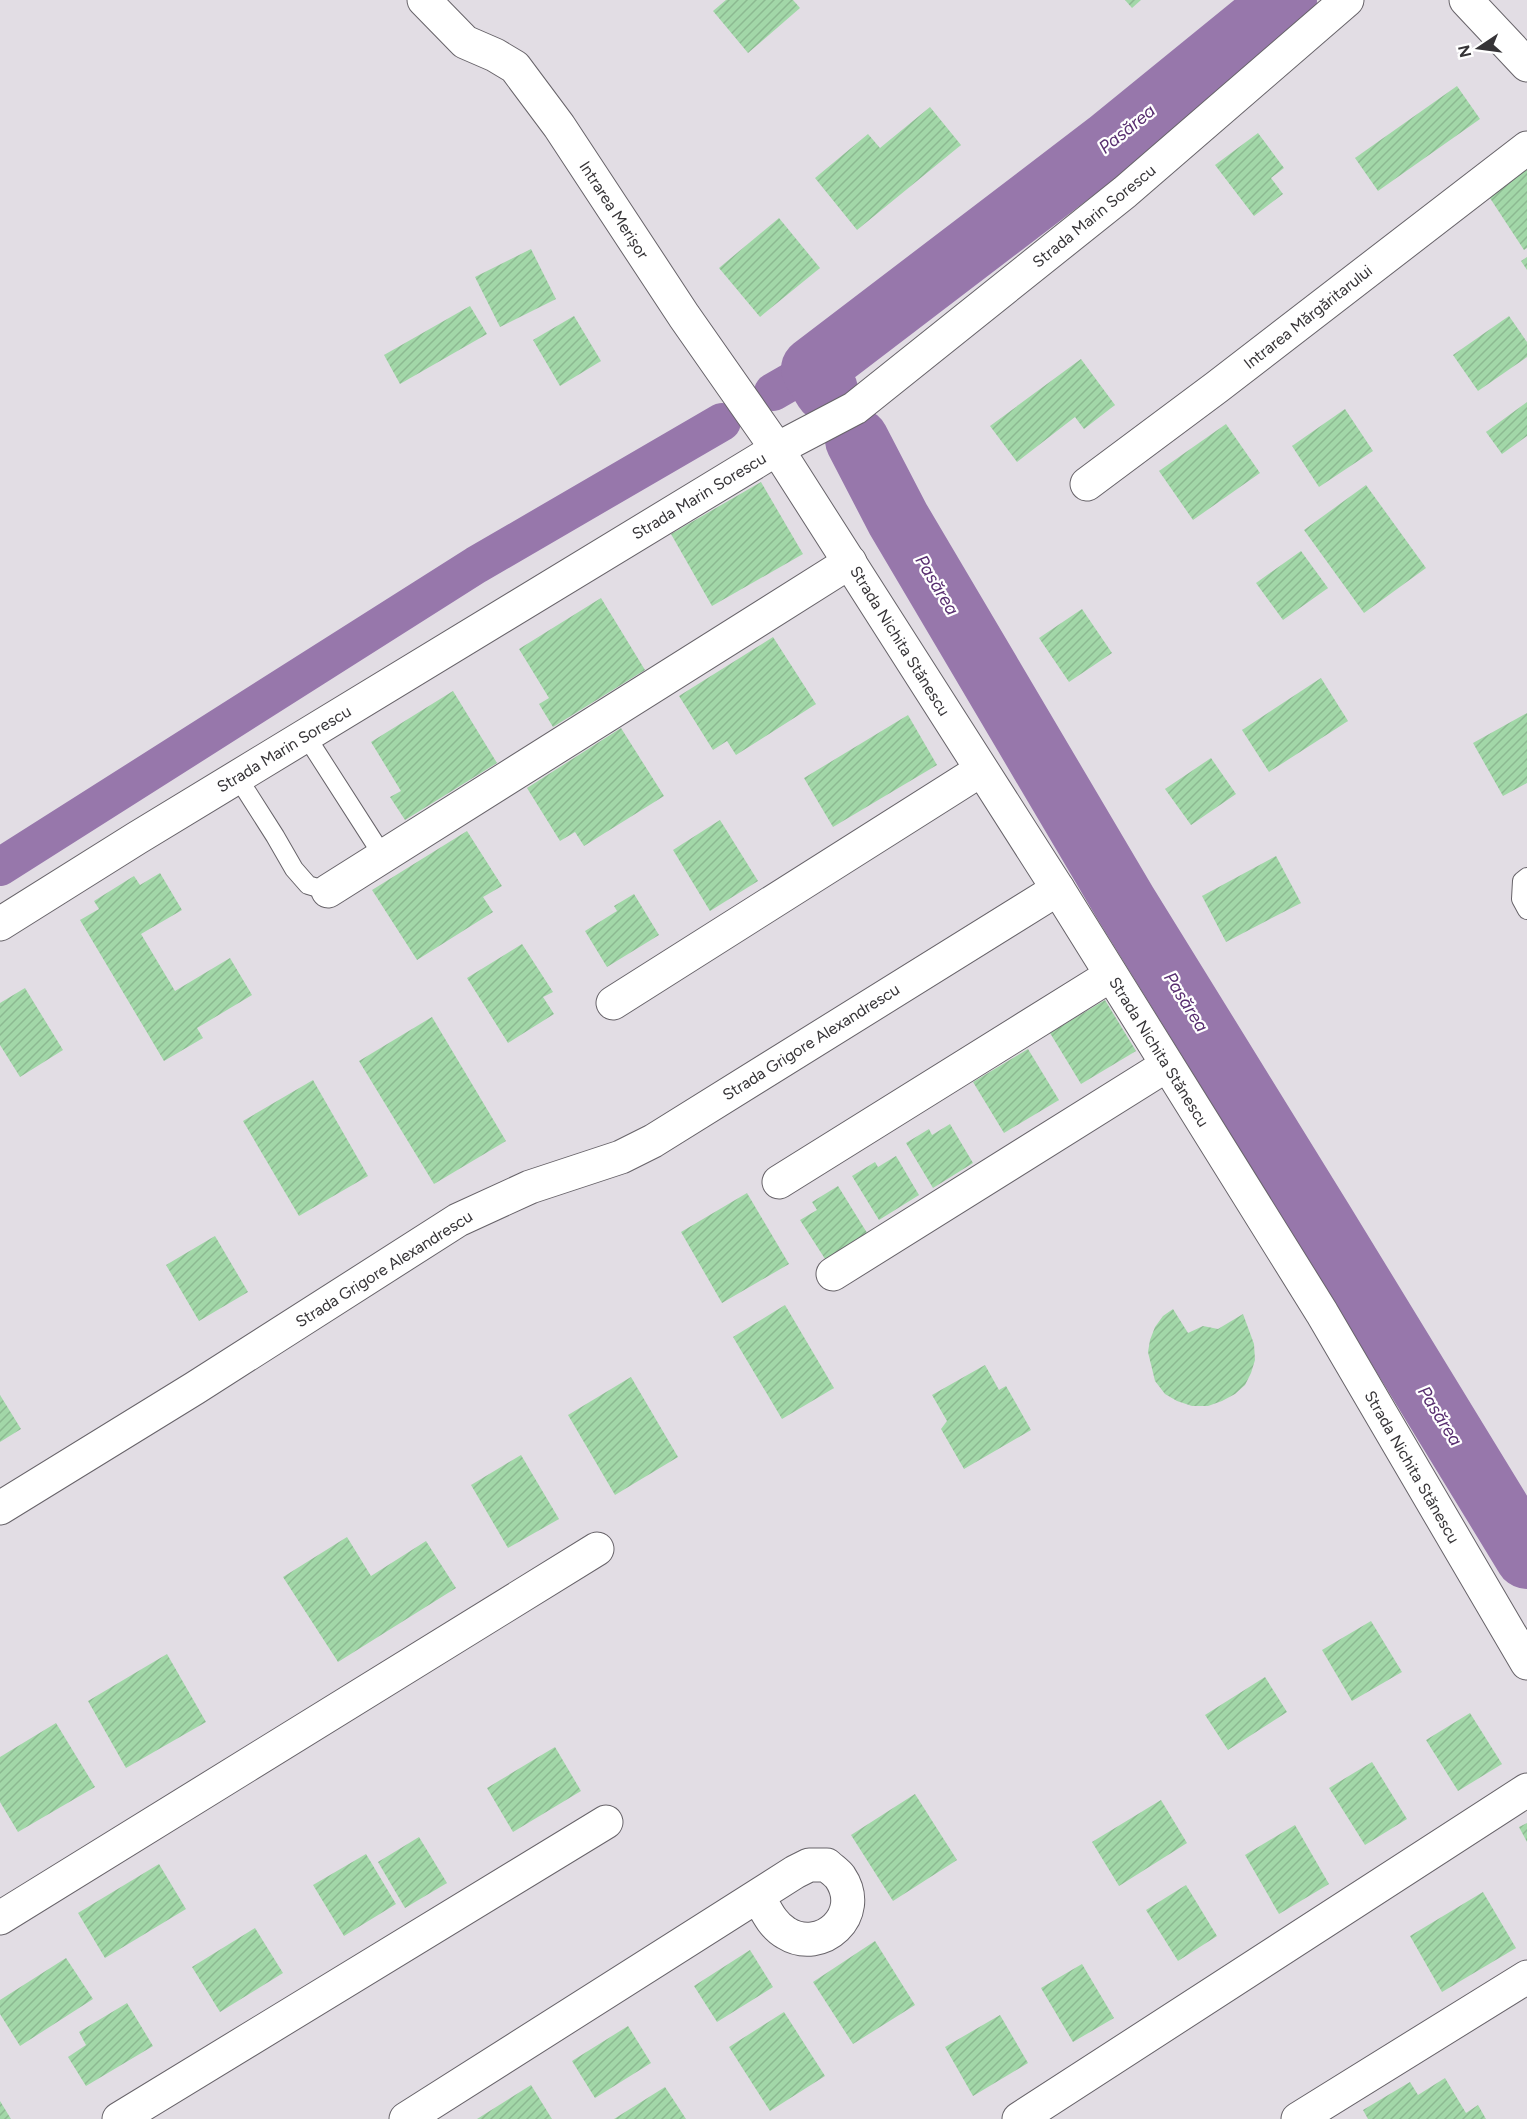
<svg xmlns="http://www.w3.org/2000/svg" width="1527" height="2119" viewBox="0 0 1527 2119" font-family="Figtree,sans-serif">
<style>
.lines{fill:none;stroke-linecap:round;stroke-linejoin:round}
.canal{stroke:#9777ab;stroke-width:38}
.river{stroke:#9777ab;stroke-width:64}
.building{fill:url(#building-hatch)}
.service-casing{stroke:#676369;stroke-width:20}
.minor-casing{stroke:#676369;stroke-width:35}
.tertiary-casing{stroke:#676369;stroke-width:35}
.service{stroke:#fff;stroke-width:18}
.minor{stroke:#fff;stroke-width:33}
.tertiary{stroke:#fff;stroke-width:33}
.labels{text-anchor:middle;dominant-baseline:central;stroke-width:4.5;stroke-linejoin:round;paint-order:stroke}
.street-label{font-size:16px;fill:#363437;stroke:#fff}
.water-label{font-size:18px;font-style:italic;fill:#582e70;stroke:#fff}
</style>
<defs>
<pattern id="building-hatch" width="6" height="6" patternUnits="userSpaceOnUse" patternTransform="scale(1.5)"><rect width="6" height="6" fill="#a2d7a8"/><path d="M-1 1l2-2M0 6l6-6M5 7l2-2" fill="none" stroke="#8cb991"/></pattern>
</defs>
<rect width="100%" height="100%" fill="#e2dde4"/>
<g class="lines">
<g class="canal">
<path d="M 773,392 L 813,369"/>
<path d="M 0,867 L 476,565 L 722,422"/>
</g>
<g class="river">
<path d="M 826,390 L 813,369 L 1108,144 L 1285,0"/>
<path d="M 857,440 L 898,519 L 1125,903 L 1321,1220 L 1527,1557"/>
</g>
</g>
<g class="building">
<path d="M 726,0 L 793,0 L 800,8 L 748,53 L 713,11 Z"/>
<path d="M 1125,0 L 1141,0 L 1132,8 Z"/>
<path d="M 1457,86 L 1480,119 L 1378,191 L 1355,158 Z"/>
<path d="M 930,107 L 961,145 L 857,230 L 815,178 L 868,134 L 880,148 Z"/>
<path d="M 1258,133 L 1284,168 L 1271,178 L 1283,194 L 1254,216 L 1215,165 Z"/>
<path d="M 1527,165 L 1527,248 L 1524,250 L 1486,192 Z"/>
<path d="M 779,218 L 820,268 L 760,317 L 719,268 Z"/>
<path d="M 531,249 L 556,299 L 500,327 L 475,277 Z"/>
<path d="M 1527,257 L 1527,270 L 1521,261 Z"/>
<path d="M 470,306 L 487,334 L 400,384 L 384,355 Z"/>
<path d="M 574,316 L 601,361 L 560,386 L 533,340 Z"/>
<path d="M 1509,316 L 1527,342 L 1527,357 L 1478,391 L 1453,355 Z"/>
<path d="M 1081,359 L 1115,405 L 1084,429 L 1075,417 L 1017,462 L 990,426 Z"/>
<path d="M 1527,402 L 1527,436 L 1502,454 L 1486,432 Z"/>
<path d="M 1345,409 L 1373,451 L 1319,487 L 1292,446 Z"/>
<path d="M 1226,424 L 1260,473 L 1193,520 L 1159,471 Z"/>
<path d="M 761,482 L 803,554 L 712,606 L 671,534 Z"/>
<path d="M 1366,485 L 1426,568 L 1364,613 L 1304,530 Z"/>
<path d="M 1301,551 L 1328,588 L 1283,620 L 1256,583 Z"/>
<path d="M 601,598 L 645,670 L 553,727 L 539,704 L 549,698 L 519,649 Z"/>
<path d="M 1082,609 L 1112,653 L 1069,682 L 1039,638 Z"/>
<path d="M 773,637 L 816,704 L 736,755 L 727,741 L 713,750 L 679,696 Z"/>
<path d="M 1321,678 L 1348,721 L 1269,772 L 1242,730 Z"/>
<path d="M 453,691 L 497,763 L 405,820 L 390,797 L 401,791 L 371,742 Z"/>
<path d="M 1527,713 L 1527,783 L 1503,796 L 1473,743 Z"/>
<path d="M 908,715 L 937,765 L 833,827 L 804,778 Z"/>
<path d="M 621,728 L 664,796 L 584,846 L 575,832 L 560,841 L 527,788 Z"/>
<path d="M 1211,758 L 1236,794 L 1191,825 L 1165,789 Z"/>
<path d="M 720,820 L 758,881 L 710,911 L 673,850 Z"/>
<path d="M 467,831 L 502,886 L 483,897 L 493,912 L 417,960 L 372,890 Z"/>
<path d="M 1276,856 L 1301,903 L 1226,942 L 1202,896 Z"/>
<path d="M 160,873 L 182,910 L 141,934 L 175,991 L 230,958 L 252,995 L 197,1028 L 203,1038 L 164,1061 L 80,920 L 99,909 L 94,901 L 134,876 L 140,885 Z"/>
<path d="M 634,894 L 659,935 L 607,967 L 585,931 L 617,911 L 614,906 Z"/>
<path d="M 522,944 L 553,992 L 543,997 L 554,1014 L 508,1043 L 467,978 Z"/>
<path d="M 25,988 L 63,1050 L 20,1077 L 0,1045 L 0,1003 Z"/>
<path d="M 1105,1000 L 1136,1051 L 1081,1084 L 1050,1033 Z"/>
<path d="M 432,1017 L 506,1141 L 434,1184 L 359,1061 Z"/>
<path d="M 1028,1049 L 1059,1100 L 1004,1133 L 973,1082 Z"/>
<path d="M 313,1080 L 368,1176 L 299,1216 L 243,1121 Z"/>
<path d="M 950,1124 L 973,1163 L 933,1188 L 906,1143 L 929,1129 L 932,1135 Z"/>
<path d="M 896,1156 L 919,1195 L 879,1220 L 852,1176 L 875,1162 L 878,1167 Z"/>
<path d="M 838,1186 L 869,1236 L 827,1262 L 800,1220 L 817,1210 L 812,1202 Z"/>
<path d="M 747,1193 L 789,1264 L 722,1303 L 681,1232 Z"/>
<path d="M 215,1236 L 248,1292 L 199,1321 L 166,1265 Z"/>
<path d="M 785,1305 L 834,1388 L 782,1419 L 733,1337 Z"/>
<path d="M 1173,1309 L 1188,1333 L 1203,1326 L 1218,1329 L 1243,1314 L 1254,1344 L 1255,1360 L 1251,1373 L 1245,1385 L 1235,1394 L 1222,1401 L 1208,1406 L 1192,1406 L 1177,1401 L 1165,1394 L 1155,1381 L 1148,1352 L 1150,1340 L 1155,1327 L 1163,1316 Z"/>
<path d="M 985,1365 L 999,1390 L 1006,1386 L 1031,1430 L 964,1469 L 941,1429 L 947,1421 L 932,1395 Z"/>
<path d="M 631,1377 L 678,1457 L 615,1495 L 568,1415 Z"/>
<path d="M 0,1395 L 21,1429 L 0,1442 Z"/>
<path d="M 521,1455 L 559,1519 L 508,1548 L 471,1485 Z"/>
<path d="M 347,1537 L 371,1576 L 426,1541 L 456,1588 L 338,1662 L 283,1577 Z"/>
<path d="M 1371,1621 L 1402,1672 L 1352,1701 L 1322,1650 Z"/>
<path d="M 167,1654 L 206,1722 L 126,1768 L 88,1701 Z"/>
<path d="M 1265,1677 L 1287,1712 L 1228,1750 L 1205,1715 Z"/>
<path d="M 1470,1713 L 1502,1764 L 1458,1791 L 1426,1740 Z"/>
<path d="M 56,1723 L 95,1787 L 18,1832 L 0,1802 L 0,1757 Z"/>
<path d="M 555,1747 L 581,1791 L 513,1832 L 487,1788 Z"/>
<path d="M 1372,1762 L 1407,1819 L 1365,1845 L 1329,1788 Z"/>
<path d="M 915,1794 L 957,1860 L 893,1901 L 851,1835 Z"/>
<path d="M 1161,1800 L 1187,1843 L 1119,1886 L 1092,1842 Z"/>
<path d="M 1527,1823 L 1527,1842 L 1519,1827 Z"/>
<path d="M 1295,1825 L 1329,1884 L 1279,1914 L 1245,1855 Z"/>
<path d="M 419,1837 L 447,1883 L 405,1908 L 378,1862 Z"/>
<path d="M 366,1854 L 396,1904 L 344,1936 L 313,1885 Z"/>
<path d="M 159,1864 L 186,1909 L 105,1958 L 78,1913 Z"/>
<path d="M 1186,1885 L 1217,1936 L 1178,1961 L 1146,1910 Z"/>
<path d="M 1483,1892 L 1516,1948 L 1442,1992 L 1410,1936 Z"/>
<path d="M 255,1928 L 283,1973 L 220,2012 L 192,1967 Z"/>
<path d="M 875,1941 L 915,2005 L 853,2044 L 813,1982 Z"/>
<path d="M 750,1950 L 773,1987 L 717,2022 L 694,1986 Z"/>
<path d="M 66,1958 L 93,1999 L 20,2046 L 0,2014 L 0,2000 Z"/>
<path d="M 1082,1964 L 1114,2018 L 1073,2042 L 1041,1988 Z"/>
<path d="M 127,2003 L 153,2046 L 86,2086 L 68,2057 L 86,2045 L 79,2032 Z"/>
<path d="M 784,2012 L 825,2076 L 770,2111 L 729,2047 Z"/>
<path d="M 1000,2015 L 1028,2063 L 973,2096 L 945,2047 Z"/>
<path d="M 628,2026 L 651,2063 L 595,2098 L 572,2061 Z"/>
<path d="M 1445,2078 L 1466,2113 L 1478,2105 L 1486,2119 L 1368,2119 L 1363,2110 L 1410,2082 L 1418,2095 Z"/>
<path d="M 531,2085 L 552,2119 L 477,2119 Z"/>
<path d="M 665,2087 L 686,2119 L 614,2119 Z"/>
<path d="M 0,2101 L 11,2119 L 0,2119 Z"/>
</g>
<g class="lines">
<defs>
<g id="service">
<path d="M 306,736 L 383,856"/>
<path d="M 238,778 L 275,836 L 294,869 L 308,885 L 328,891"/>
<path d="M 1527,877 L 1522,881 L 1521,899 L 1527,910"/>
</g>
<g id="minor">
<path d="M 424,0 L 465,42 L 495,55 L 515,67 L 559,126 L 684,316 L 777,449 L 1058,889 L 1322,1313 L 1527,1663"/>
<path d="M 1087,484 L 1217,387 L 1527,148"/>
<path d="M 328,891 L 850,562"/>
<path d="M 0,924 L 137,838 L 777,449 L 855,408 L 1125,192 L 1347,0"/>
<path d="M 613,1003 L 981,770"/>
<path d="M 779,1182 L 1111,975"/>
<path d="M 833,1274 L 1167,1065"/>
<path d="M 0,1508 L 195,1388 L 458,1220 L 530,1187 L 621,1157 L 653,1141 L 1058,889"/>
<path d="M 0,1918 L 597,1549"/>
<path d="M 119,2119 L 606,1822"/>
<path d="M 406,2119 L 795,1872 L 809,1865 L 827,1865 C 831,1869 837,1873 840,1877 C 866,1915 821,1955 786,1933 C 772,1925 766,1910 758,1896"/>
<path d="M 1019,2119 L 1527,1790"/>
<path d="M 1298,2119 L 1527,1977"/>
</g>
<path id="tertiary" d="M 1466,0 L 1527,65"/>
</defs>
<use href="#service" class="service-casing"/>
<use href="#minor" class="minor-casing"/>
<use href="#tertiary" class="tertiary-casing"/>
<use href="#service" class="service"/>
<use href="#minor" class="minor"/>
<use href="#tertiary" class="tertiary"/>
</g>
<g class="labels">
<g class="street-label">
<text transform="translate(614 210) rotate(57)">Intrarea Merișor</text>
<text transform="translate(1094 216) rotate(-39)">Strada Marin Sorescu</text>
<text transform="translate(1308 317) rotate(-38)">Intrarea Mărgăritarului</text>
<text transform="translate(699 496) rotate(-31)">Strada Marin Sorescu</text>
<text transform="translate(900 641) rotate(58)">Strada Nichita Stănescu</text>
<text transform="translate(284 749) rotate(-31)">Strada Marin Sorescu</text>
<text transform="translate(811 1042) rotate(-32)">Strada Grigore Alexandrescu</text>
<text transform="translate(1159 1052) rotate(58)">Strada Nichita Stănescu</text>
<text transform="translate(384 1269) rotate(-32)">Strada Grigore Alexandrescu</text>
<text transform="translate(1412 1467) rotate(60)">Strada Nichita Stănescu</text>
</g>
<g class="water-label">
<text transform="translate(1127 129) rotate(-39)">Pasărea</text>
<text transform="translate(937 585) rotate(59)">Pasărea</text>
<text transform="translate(1186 1002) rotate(58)">Pasărea</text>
<text transform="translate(1440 1416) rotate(58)">Pasărea</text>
</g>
</g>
<g transform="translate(1479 48) rotate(257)" stroke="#ffffff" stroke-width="4.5" paint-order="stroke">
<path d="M0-4.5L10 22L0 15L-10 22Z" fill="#363437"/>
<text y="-9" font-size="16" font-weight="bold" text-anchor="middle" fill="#363437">N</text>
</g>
</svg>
